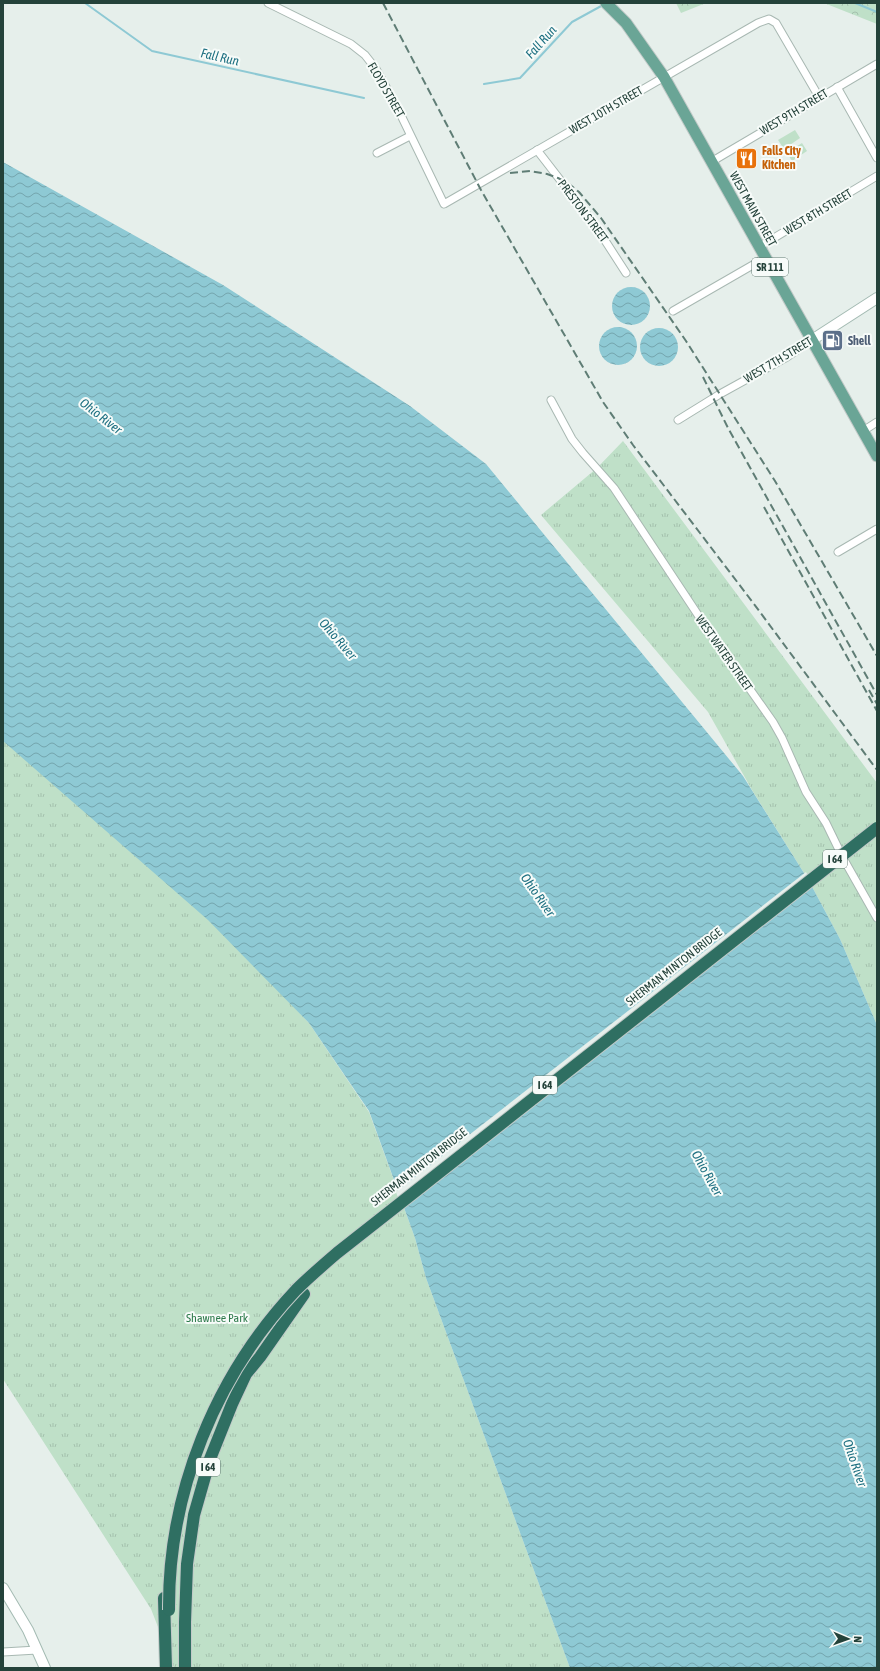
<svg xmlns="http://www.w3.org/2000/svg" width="880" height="1671" viewBox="0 0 880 1671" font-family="'Asap Condensed',sans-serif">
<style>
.grass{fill:#bfe0c8}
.forest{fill:url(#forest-crowns)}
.park{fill:url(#park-tufts)}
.water{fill:url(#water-waves)}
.pier{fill:#e6efeb}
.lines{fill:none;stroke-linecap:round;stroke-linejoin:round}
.stream{stroke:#8ec9d4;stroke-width:2}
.street-casing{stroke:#a8b8b2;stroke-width:9}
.secondary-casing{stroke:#a4bbb3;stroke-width:12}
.primary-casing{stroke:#c2cac8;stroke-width:13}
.highway-casing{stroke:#c2cac8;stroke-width:14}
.street{stroke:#fff;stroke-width:7}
.secondary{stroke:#fff;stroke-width:10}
.primary{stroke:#6aa596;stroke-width:11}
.highway{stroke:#2f6f62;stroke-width:12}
.rail{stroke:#5f7d75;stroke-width:2;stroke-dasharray:8 4;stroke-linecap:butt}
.highway-bridge-casing{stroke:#c2cac8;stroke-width:14;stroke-linecap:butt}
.highway-bridge{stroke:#2f6f62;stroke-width:12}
.labels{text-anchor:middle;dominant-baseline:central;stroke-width:4;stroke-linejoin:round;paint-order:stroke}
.shield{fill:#f7fbf9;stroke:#637a73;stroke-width:1}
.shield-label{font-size:11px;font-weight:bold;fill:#24423a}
.street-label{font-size:12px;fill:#24423a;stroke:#f7fbf9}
.food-label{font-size:12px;font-weight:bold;fill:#c56008;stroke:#f7fbf9;text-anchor:start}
.service-label{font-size:12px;font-weight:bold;fill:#4e5e75;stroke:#f7fbf9;text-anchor:start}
.park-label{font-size:12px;fill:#2d7a4b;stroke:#f7fbf9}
.water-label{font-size:13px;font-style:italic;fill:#1c6f80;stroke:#f7fbf9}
</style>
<defs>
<pattern id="forest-crowns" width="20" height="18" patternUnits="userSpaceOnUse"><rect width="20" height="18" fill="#bfe0c8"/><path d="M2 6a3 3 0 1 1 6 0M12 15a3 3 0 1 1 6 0" fill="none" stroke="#a4c1ad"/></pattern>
<pattern id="park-tufts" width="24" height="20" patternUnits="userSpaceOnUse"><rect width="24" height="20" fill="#bfe0c8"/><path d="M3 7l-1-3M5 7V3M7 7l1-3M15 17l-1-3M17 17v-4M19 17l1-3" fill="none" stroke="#a4c1ad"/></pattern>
<pattern id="water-waves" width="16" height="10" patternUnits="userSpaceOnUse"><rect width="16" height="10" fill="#8ec9d4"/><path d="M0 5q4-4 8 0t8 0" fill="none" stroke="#74a5ad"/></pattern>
</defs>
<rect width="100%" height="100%" fill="#e6efeb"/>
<g class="grass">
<path d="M 795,130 L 800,138 L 784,149 L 778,140 Z"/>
<path d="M 802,143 L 807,151 L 792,161 L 787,153 Z"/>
</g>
<g class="forest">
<path d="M 676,3 L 706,3 L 681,13 Z"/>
<path d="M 824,3 L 877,3 L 877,24 Z"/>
</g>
<g class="park">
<path d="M 623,441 L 877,783 L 877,1025 L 840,939 L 809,881 L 752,790 L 708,712 L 541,515 L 597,468 Z"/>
<path d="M 3,717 L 101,802 L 309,1023 L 369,1112 L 415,1238 L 426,1278 L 570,1668 L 174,1668 L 151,1609 L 3,1379 Z"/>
</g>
<g class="water">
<path d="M 3,162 L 223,285 L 410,406 L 486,464 L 743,776 L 809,881 L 840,939 L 877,1025 L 877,1668 L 570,1668 L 426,1278 L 415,1238 L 369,1111 L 309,1023 L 208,920 L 3,741 Z"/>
<circle cx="631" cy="306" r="19"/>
<circle cx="618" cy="346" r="19"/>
<circle cx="659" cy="347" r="19"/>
</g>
<path class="pier" d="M 806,872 L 810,880 L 401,1206 L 396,1192 Z"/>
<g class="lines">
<g class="stream">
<path d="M 85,3 L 152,51 L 364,98"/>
<path d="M 855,3 L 877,12"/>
<path d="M 484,84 L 520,78 L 572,22 L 603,5"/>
</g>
<defs>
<g id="street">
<path d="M 268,3 L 351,44 L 365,55 L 376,69 L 396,105 L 444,204 L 758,23 L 769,19 L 776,23 L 819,97"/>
<path d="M 837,87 L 877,158"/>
<path d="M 537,150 L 595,225 L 626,273"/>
<path d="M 377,153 L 410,136"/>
<path d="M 711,162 L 877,64"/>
<path d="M 759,247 L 877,176"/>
<path d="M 673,311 L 765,258"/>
<path d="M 551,400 L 572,439 L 583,453 L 614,488 L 706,627 L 773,722 L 782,738 L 806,792 L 826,823 L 843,858 L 877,918"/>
<path d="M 678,420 L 720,394 L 787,357 L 812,340"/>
<path d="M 863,431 L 877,422"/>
<path d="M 838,552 L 877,529"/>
<path d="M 3,1652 L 37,1650"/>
</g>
<g id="secondary">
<path d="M 812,340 L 877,298"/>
<path d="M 3,1588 L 28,1630 L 45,1668"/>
</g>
<path id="primary" d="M 606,3 L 626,23 L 664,77 L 877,456"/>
<g id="highway">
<path d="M 164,1598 L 166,1668"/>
<path d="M 185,1668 L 185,1622 L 187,1564 L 194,1515 L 210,1459 L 232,1404 L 246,1374 L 260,1357 L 304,1294"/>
</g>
</defs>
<use href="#street" class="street-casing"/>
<use href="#secondary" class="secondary-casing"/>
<use href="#primary" class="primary-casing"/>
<use href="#highway" class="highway-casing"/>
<use href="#street" class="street"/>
<use href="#secondary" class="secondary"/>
<use href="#primary" class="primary"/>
<use href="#highway" class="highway"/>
<g class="rail">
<path d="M 383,3 L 481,190 L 603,402 L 633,445 L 754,604 L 877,770"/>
<path d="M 510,173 L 530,171 L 547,174 L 558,178 L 568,183 L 579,192 L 601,218 L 686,341 L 775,481 L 877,656"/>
<path d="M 703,377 L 728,428 L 877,695"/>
<path d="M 764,507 L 877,711"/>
<path d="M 869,690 L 877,704"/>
</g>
<defs>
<path id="highway-bridge" d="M 169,1610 C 168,1493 215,1376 296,1290 C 309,1277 323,1265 337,1253 L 877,828"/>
</defs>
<use href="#highway-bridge" class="highway-bridge-casing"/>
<use href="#highway-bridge" class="highway-bridge"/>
</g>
<defs>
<symbol id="restaurant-square" viewBox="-11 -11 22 22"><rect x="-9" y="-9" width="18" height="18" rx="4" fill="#e8710a" stroke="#f7fbf9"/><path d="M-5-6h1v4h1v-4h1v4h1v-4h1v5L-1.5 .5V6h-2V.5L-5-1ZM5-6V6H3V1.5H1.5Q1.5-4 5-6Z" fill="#fff"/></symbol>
<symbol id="fuel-square" viewBox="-11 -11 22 22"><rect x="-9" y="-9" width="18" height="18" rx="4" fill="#5c6f8a" stroke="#f7fbf9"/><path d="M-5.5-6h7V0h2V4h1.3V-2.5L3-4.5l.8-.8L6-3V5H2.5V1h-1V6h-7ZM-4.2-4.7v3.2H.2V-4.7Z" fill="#fff"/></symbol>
</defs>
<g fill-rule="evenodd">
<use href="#restaurant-square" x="734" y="146" width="25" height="25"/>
<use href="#fuel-square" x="820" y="328" width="25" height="25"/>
</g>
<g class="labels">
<g class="shield">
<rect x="752" y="258" width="36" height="18" rx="3"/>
<rect x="823" y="850" width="24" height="18" rx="3"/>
<rect x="533" y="1076" width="24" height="18" rx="3"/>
<rect x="196" y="1458" width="24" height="18" rx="3"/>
</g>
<g class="shield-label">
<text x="770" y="267">SR 111</text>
<text x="835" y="859">I 64</text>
<text x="545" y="1085">I 64</text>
<text x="208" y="1467">I 64</text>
</g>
<g class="street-label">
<text transform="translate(386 90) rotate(60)">FLOYD STREET</text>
<text transform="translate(606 110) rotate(-30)">WEST 10TH STREET</text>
<text transform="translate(794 112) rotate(-31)">WEST 9TH STREET</text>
<text transform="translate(753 209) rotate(61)">WEST MAIN STREET</text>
<text transform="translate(583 211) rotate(53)">PRESTON STREET</text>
<text transform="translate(818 212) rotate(-31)">WEST 8TH STREET</text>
<text transform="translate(778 360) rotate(-31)">WEST 7TH STREET</text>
<text transform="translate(724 653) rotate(55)">WEST WATER STREET</text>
<text transform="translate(674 967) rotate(-38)">SHERMAN MINTON BRIDGE</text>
<text transform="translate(419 1167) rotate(-38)">SHERMAN MINTON BRIDGE</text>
</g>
<g class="food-label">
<text x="762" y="151">Falls City<tspan x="762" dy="14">Kitchen</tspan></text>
</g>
<g class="service-label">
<text x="848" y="341">Shell</text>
</g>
<g class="park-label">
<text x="217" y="1318">Shawnee Park</text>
</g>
<g class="water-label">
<text transform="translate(541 42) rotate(-48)">Fall Run</text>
<text transform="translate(220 57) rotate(13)">Fall Run</text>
<text transform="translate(101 416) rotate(38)">Ohio River</text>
<text transform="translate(338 639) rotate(49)">Ohio River</text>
<text transform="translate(538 895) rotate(55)">Ohio River</text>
<text transform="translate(707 1173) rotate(61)">Ohio River</text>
<text transform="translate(855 1463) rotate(71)">Ohio River</text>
</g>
</g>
<rect width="880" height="1671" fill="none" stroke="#24423a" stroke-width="8"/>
<g transform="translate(848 1639) rotate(92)" stroke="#f7fbf9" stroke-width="3" paint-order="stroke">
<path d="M0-3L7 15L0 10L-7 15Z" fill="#24423a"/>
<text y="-6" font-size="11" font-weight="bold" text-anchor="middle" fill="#24423a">N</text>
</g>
</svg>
